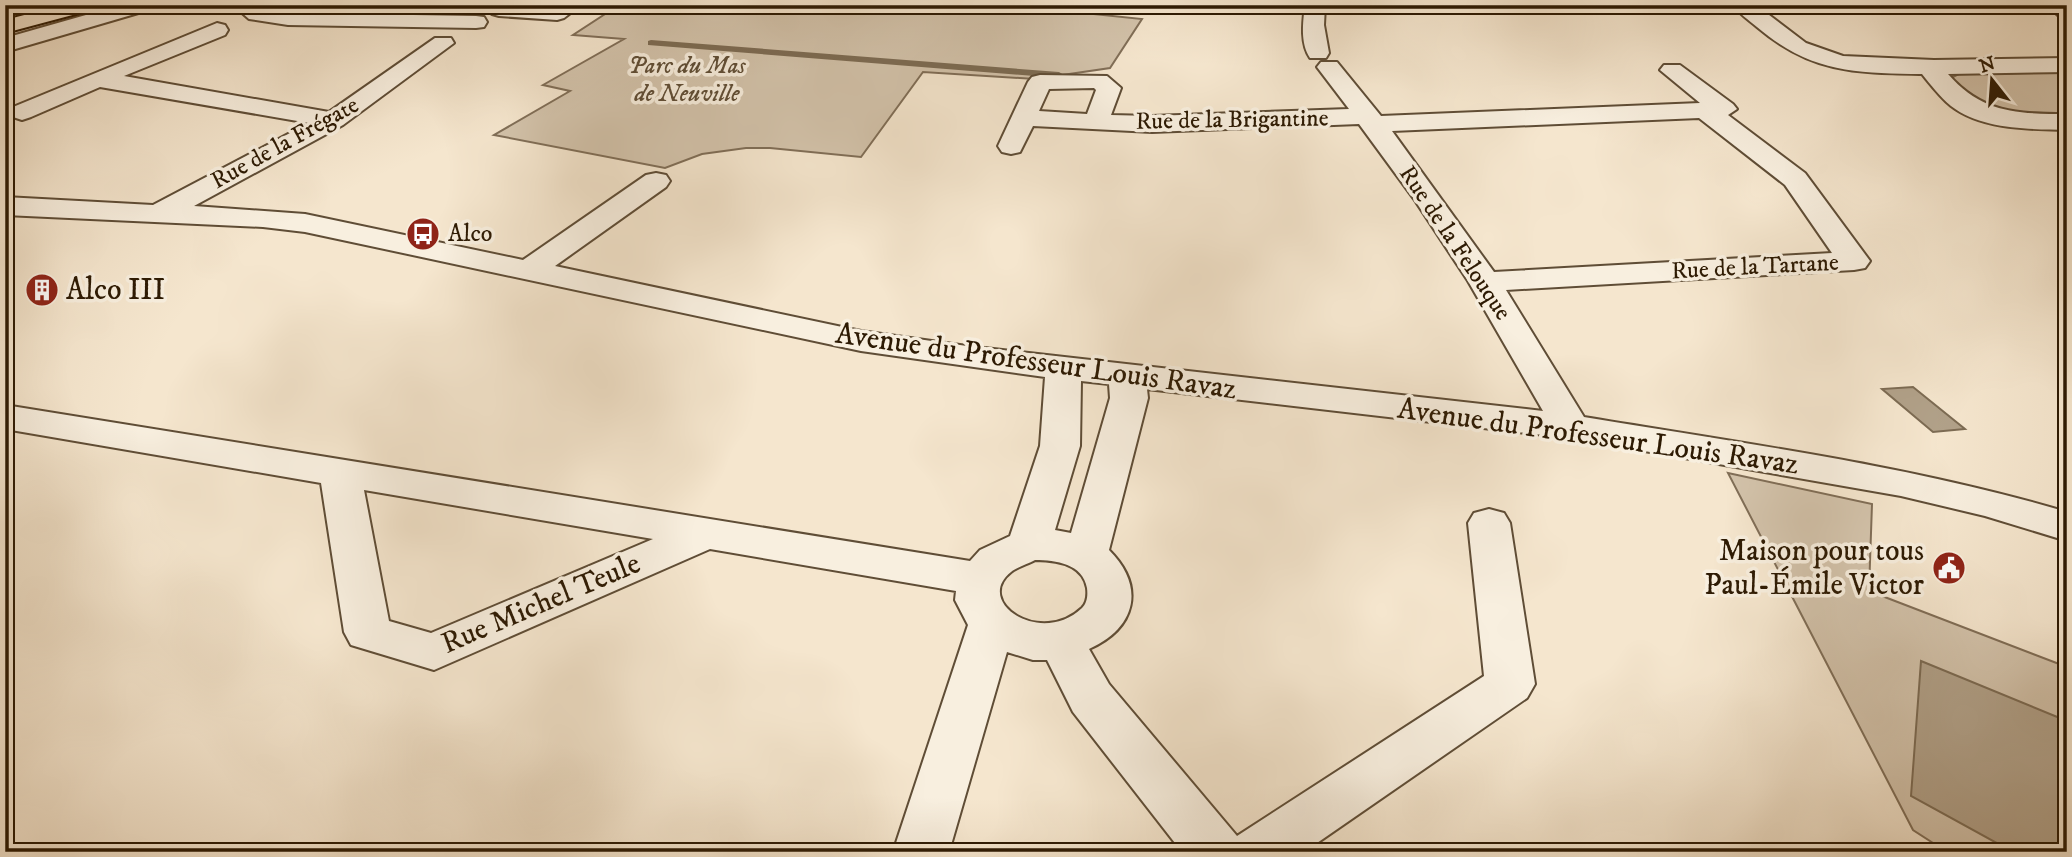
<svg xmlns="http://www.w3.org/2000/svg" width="2072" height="857" viewBox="0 0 2072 857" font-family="'IM FELL DW Pica',serif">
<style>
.green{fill:#d3c3ab;stroke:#806e57;stroke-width:2}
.water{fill:#b1a189;stroke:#7c6b53;stroke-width:2}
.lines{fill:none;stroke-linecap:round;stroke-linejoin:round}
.stream{fill:#7c6b53;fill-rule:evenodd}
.minor-casing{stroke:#5f4d36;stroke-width:4}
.major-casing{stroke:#2d1a03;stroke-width:4}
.minor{fill:#f8efdf;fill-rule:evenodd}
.major{fill:#f5e6ce;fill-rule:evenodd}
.labels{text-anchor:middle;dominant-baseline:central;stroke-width:7;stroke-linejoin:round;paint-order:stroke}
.far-park-label{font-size:24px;font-style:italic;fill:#5f4d35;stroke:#f8efdf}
.far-street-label{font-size:24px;fill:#2d1a03;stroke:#f8efdf}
.far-poi-label{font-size:24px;fill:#2d1a03;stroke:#f8efdf;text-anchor:start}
.poi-label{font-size:30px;fill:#2d1a03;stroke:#f8efdf;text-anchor:start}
.street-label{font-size:30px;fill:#2d1a03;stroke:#f8efdf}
</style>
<rect width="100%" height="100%" fill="#f5e6ce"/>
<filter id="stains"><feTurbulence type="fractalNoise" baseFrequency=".00286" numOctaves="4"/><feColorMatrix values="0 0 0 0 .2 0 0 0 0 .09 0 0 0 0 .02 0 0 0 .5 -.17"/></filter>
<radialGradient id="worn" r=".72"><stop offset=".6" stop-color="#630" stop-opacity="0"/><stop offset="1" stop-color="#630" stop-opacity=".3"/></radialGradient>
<g class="green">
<path d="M 619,5 L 1006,5 L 1142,19 L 1110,68 L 1035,79 L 923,72 L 861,157 L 770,148 L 746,148 L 702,154 L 665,168 L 494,135 L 570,91 L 543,85 L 624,39 L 573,35 Z"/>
<path d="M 1966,70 L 1981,74 L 2067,72 L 2067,114 L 2000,111 L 1951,86 L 1953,77 Z"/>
<path d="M 1728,473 L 1872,504 L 1869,591 L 2067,667 L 2067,852 L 1947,852 L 1913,830 Z"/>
</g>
<g class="water">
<path d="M 1913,387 L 1965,429 L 1933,432 L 1882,389 Z"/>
<path d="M 1921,661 L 2067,721 L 2067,852 L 2013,852 L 1911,796 Z"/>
</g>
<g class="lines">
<path class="stream" d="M 651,40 L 1059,72 L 1064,75 L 1059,78 L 648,45 L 648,41 Z"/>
<defs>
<g id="minor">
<path d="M 121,5 L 155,5 L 152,9 L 5,52 L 5,38 Z"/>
<path d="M 233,5 C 253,5 268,10 288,13 L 476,16 L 484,17 L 487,22 L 484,27 L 476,28 L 288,25 L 249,19 Z"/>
<path d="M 493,5 L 553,7 L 581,5 L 564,18 L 557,20 L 499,16 L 492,14 L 489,10 Z"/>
<path d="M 1091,5 L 1124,5 L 1121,9 L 1094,9 Z"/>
<path d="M 1305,5 L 1325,5 L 1324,25 L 1329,53 L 1326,58 L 1310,58 C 1300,43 1303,22 1305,5 Z"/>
<path d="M 1733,5 L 1756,5 L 1806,43 L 1843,56 L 1934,60 L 2067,58 L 2067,72 L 1948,74 C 1982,113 2017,114 2067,114 L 2067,130 C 2030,129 1982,130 1951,106 C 1940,97 1931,85 1922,74 C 1855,73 1811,73 1757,27 C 1749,20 1739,14 1733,5 Z"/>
<path d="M 2047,5 L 2067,5 L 2067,19 L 2060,17 Z"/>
<path d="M 217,23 L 225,25 L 228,30 L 225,35 L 124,76 L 329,112 L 435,38 L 451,38 L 454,43 L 343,125 L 194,206 L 305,214 L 523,260 L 646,175 L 656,173 L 666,175 L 670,181 L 666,187 L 555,266 L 861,331 L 967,346 L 1543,411 L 1468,281 L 1414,199 L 1359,124 L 1152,132 L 1033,126 L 1020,152 L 1011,154 L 1002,152 L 998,146 L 1028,82 L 1032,77 L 1040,75 L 1107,76 L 1121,88 L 1111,115 L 1152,116 L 1349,109 L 1317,67 L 1321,62 L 1337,62 L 1381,116 L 1700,103 L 1660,70 L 1664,65 L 1680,65 L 1733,104 L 1737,109 L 1728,115 L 1805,173 L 1870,261 L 1865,268 L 1854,270 L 1506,290 L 1584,417 C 1746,444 1909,465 2067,512 L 2067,541 L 1985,516 L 1901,496 L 1570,438 L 1147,389 L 1148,398 L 1109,550 C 1146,587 1136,628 1089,649 L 1109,684 L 1237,836 L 1484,676 L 1468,523 L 1474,513 L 1489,509 L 1504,513 L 1510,523 L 1535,684 L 1527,698 L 1304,852 L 1182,852 L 1073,712 L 1047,660 L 1033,660 L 1007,652 L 949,852 L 893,852 L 968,625 L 955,600 L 956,591 L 710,549 L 434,670 L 351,645 L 344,632 L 321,483 L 5,429 L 5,405 L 970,561 L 980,550 L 1010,536 L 1040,446 L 1045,377 L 861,351 L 305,232 L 263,227 L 5,215 L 5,197 L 153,205 L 309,123 L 100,87 L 31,117 L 22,120 L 13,117 L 9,112 L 13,107 ZM 1094,88 L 1096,90 L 1087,114 L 1039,111 L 1049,89 ZM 1699,118 L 1785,185 L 1832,253 L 1494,272 L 1392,131 ZM 1081,381 L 1109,384 L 1110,398 L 1071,533 L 1055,530 L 1080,446 ZM 364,490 L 653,539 L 431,633 L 389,621 ZM 1035,560 C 1056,560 1083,564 1087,588 C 1088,596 1087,603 1082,608 C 1041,647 973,602 1011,572 C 1017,567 1028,564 1035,560 Z"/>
</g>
<path id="major" d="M 63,5 L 98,5 L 95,9 L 5,33 L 5,20 Z"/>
</defs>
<use href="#minor" class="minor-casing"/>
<use href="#major" class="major-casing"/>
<use href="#minor" class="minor"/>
<use href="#major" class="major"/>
</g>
<defs>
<symbol id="bus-disc" viewBox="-11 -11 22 22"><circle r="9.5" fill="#8f2418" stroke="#f8efdf"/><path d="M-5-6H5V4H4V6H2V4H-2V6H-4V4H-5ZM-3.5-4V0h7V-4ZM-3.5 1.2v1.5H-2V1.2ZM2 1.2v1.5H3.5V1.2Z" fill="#fff"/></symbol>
<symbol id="building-disc" viewBox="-11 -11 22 22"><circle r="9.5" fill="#8f2418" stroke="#f8efdf"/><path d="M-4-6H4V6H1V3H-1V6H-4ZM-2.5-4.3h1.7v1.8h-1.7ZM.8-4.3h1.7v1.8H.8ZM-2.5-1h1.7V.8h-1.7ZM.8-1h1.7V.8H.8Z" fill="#fff"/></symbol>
<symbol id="civic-disc" viewBox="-11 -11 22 22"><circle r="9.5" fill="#8f2418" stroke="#f8efdf"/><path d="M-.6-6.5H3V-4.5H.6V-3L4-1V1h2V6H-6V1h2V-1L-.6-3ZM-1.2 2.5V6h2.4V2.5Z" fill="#fff"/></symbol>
</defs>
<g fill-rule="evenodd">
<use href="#bus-disc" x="404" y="215" width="38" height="38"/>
<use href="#building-disc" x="23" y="271" width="38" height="38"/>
<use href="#civic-disc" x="1930" y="549" width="38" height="38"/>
</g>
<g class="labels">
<g class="far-park-label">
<text x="687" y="66">Parc du Mas<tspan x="687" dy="28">de Neuville</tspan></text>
</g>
<g class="far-street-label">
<text transform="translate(1232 120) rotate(-1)">Rue de la Brigantine</text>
<text transform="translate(285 143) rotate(-29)">Rue de la Frégate</text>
<text transform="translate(1455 243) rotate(56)">Rue de la Felouque</text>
<text transform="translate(1755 267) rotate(-3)">Rue de la Tartane</text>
</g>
<g class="far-poi-label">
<text x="448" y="234">Alco</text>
</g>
<g class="poi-label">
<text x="66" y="290">Alco III</text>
<text x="1924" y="551" text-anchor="end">Maison pour tous<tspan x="1924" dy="34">Paul-Émile Victor</tspan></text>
</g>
<g class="street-label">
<text transform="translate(1036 362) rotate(8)">Avenue du Professeur Louis Ravaz</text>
<text transform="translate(1598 437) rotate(8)">Avenue du Professeur Louis Ravaz</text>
<text transform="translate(541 604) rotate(-23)">Rue Michel Teule</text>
</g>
</g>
<rect width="2072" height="857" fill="none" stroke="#f5e6ce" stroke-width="28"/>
<rect x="7" y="7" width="2058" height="843" fill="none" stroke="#2d1a03" stroke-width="3.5"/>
<rect x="14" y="14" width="2044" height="829" fill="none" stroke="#2d1a03" stroke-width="2"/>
<g transform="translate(1992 80) rotate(343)" stroke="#f8efdf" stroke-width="5" paint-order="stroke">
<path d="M0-5L12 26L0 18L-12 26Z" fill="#2d1a03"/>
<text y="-10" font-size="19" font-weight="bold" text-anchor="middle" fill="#2d1a03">N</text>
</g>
<rect width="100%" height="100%" filter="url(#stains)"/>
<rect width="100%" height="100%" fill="url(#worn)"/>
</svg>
